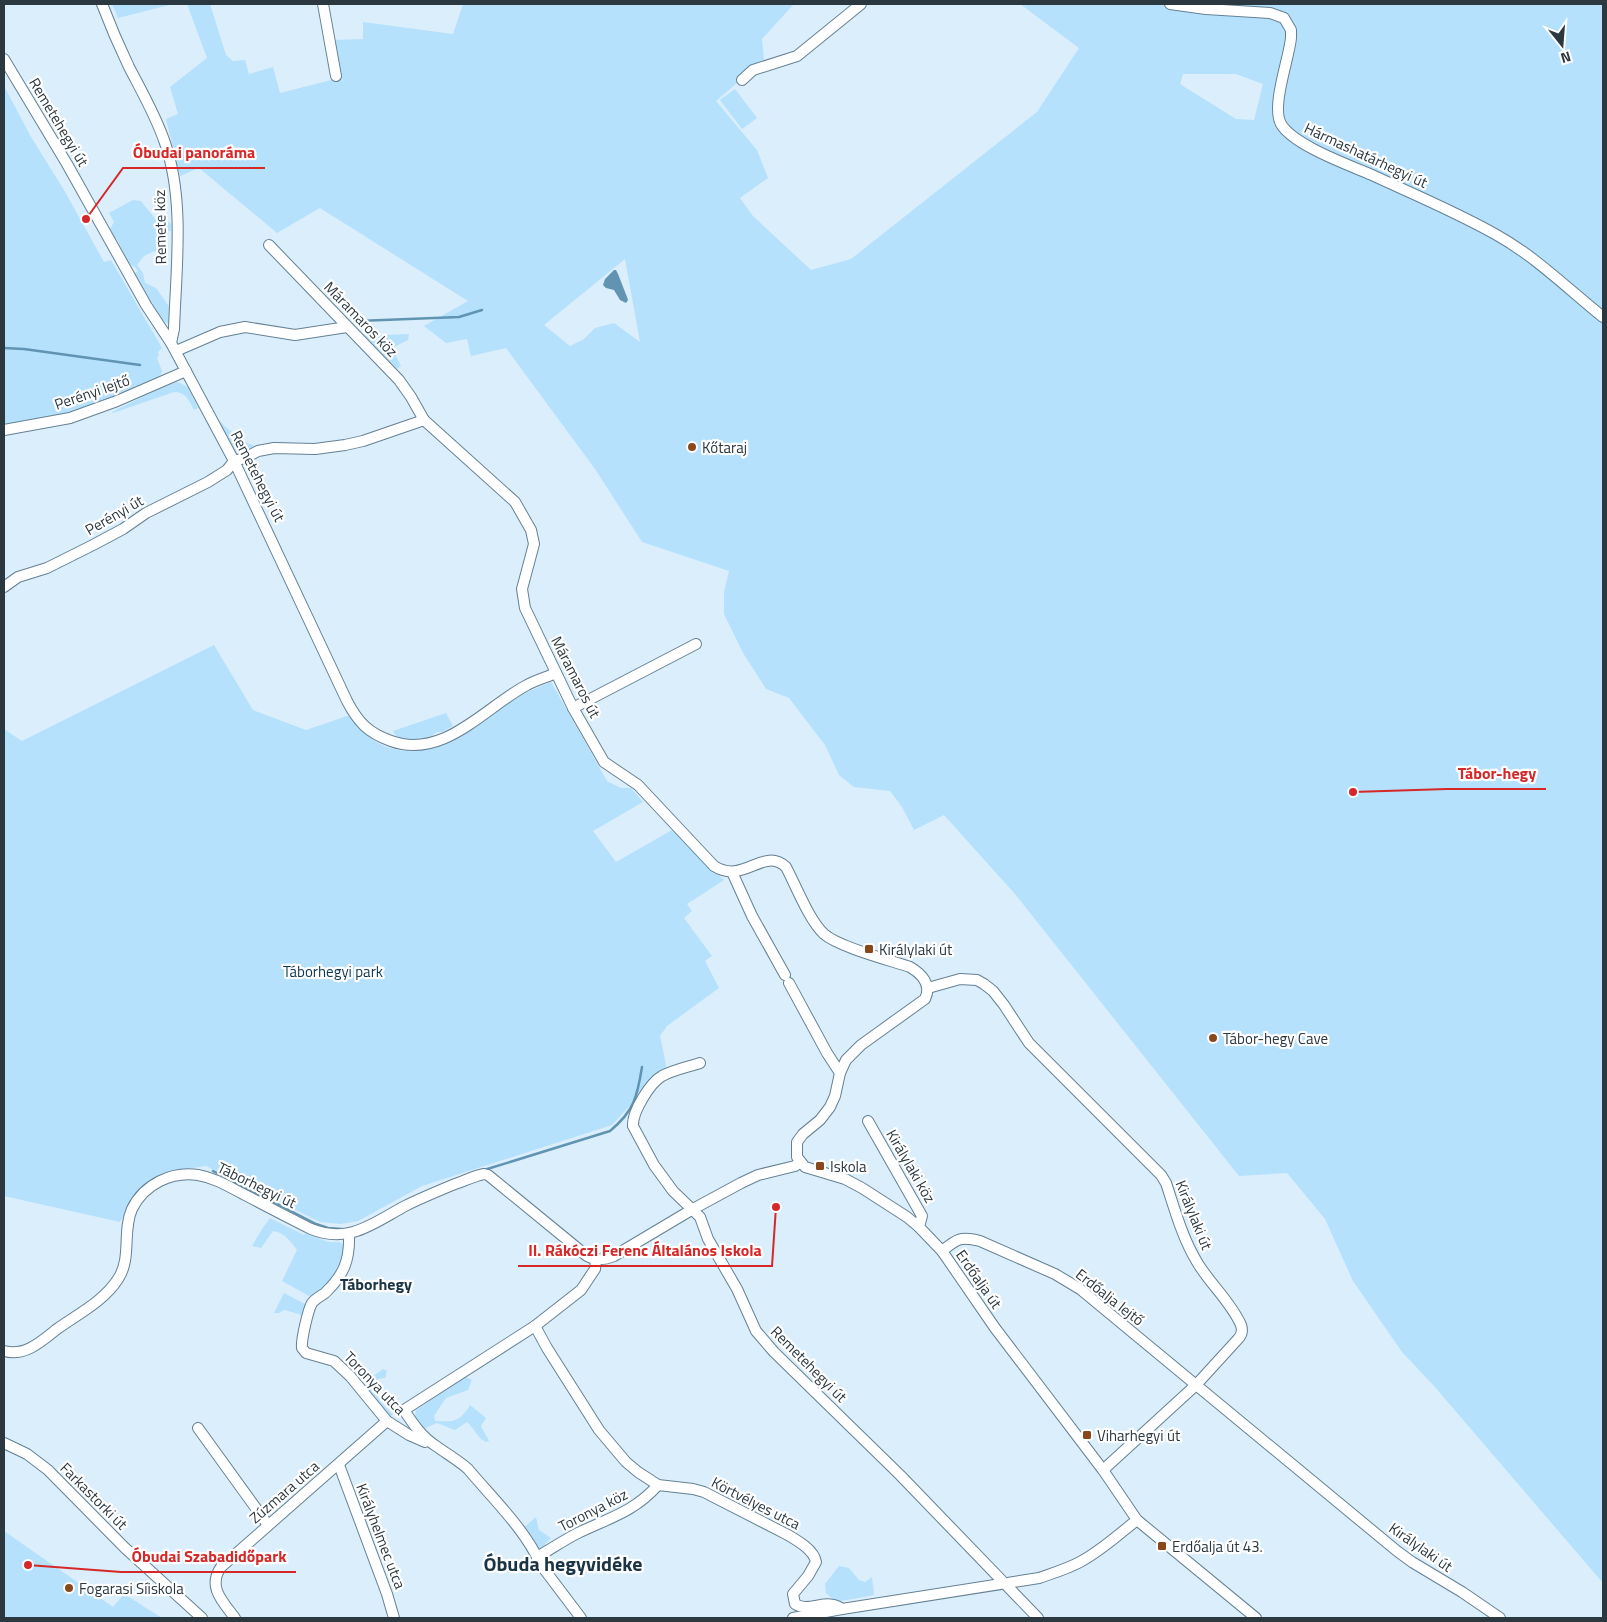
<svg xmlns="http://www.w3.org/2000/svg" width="1607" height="1622" viewBox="0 0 1607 1622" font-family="'Titillium Web',sans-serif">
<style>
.green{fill:#b5e1fd;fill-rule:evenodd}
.water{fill:#6194b3}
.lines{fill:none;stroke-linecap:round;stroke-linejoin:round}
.stream{stroke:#6194b3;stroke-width:2.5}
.minor-casing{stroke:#648194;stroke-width:12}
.minor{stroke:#fff;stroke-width:10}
.poi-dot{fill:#8a471a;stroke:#fff;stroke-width:2}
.labels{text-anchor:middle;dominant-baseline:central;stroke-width:4.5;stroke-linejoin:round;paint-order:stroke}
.street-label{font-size:15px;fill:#2b3840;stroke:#fff}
.poi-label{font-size:15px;fill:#2b3840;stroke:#fff;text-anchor:start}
.park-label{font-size:15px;fill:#0d3950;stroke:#fff}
.neighbourhood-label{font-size:16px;font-weight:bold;fill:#1a3445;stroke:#fff}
.district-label{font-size:20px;font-weight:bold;fill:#1a3445;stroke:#fff}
.leader{fill:none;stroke:#d62828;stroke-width:2}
.callout-dot{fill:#d62828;stroke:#fff;stroke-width:2}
.callout-label{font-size:16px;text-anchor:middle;font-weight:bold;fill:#d62828;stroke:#fff;stroke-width:4.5;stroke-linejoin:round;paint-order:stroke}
</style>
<rect width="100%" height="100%" fill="#dbeefb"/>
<g class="green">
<path d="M 112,4 L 173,4 L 118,18 Z"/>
<path d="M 187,4 L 210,4 L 226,55 L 233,61 L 245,60 L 249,74 L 273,67 L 280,93 L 339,78 L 334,40 L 363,39 L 363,22 L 453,34 L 463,4 L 794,4 L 762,39 L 764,60 L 716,101 L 757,150 L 768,178 L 740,198 L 753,216 L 811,270 L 851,259 L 1037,112 L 1079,48 L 1020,4 L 1603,4 L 1603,1583 L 1434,1386 L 1402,1352 L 1353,1281 L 1325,1219 L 1287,1173 L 1239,1176 L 1015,894 L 944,815 L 914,830 L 902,807 L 890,791 L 854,787 L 839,775 L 825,745 L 789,698 L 766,689 L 743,653 L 724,614 L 724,592 L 729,571 L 642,542 L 595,469 L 506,348 L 471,356 L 467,339 L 446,343 L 424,326 L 468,301 L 320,208 L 277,233 L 199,168 L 180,176 L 166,119 L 178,114 L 170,87 L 207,58 ZM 1183,74 L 1236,74 L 1263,84 L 1254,120 L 1236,119 L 1180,84 ZM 625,259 L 640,342 L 614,323 L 595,328 L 584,339 L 570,346 L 544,325 Z"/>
<path d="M 4,86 L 31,137 L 64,190 L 104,262 L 111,260 L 162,348 L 158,352 L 159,356 L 157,358 L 162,371 L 159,379 L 90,407 L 63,414 L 4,424 Z"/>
<path d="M 735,89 L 757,118 L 742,129 L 720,100 Z"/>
<path d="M 133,200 L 141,201 L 160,225 L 169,222 L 171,224 L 171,231 L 162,231 L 159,249 L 144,256 L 137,265 L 143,273 L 145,283 L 156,288 L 170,308 L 171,325 C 163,322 153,313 153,304 C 147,299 141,291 141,283 L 138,282 L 133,274 L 138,271 L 135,267 L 129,264 L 117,239 L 114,239 L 109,231 L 114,222 L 109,213 Z"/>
<path d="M 409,334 L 408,340 L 392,348 L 401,366 L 397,369 L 364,336 Z"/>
<path d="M 178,382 L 188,387 L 198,408 L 194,410 C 189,400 186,392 174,392 L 113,413 L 112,412 L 166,385 Z"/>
<path d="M 215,417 C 228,429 238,440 255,446 C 251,449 245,455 240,454 C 231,454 220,425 215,417 Z"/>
<path d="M 214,645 L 253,710 L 306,730 L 350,715 C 362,736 383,750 407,751 C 418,752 429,748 438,744 L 525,693 L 551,682 L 607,781 L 621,788 L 631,788 L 643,802 L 593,831 L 616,862 L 672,830 L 724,880 L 687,904 L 692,911 L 684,918 L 712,956 L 705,961 L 719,988 L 667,1026 L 660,1036 L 667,1070 L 651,1083 L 612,1125 L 422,1186 L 358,1221 L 341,1224 L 320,1222 L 206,1166 L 166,1172 L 154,1178 L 132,1198 L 120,1222 L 4,1196 L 4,729 L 22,741 Z"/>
<path d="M 446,713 L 453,726 L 442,732 L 437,732 C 428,740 399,746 393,731 Z"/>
<path d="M 270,1218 L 304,1235 L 305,1233 L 328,1242 L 339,1242 L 344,1245 C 346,1272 333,1284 311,1297 L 282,1281 L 297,1250 C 291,1242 284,1232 273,1231 L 261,1248 L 252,1246 L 262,1229 Z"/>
<path d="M 284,1293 L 307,1305 L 303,1317 L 299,1314 L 284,1310 L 279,1313 L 274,1313 Z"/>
<path d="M 383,1369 L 387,1371 L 385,1378 L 377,1379 L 370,1384 C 372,1393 386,1408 393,1414 L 389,1418 L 363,1387 L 364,1383 Z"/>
<path d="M 466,1377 L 472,1380 L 468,1390 L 446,1398 L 434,1416 L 435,1421 C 454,1422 460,1422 470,1405 L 486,1418 L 481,1426 L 489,1441 L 486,1442 C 477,1438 475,1429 467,1422 L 455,1430 L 437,1423 L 421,1430 L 415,1417 L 416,1410 Z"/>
<path d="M 536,1517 L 539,1530 L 551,1538 L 545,1544 L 547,1547 L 542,1551 L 528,1537 L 522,1529 Z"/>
<path d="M 4,1531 L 113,1607 L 124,1594 L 162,1618 L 4,1618 Z"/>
<path d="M 839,1566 L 849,1568 L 859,1580 L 865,1582 L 872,1577 L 874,1595 L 836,1602 L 826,1593 L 825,1584 Z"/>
</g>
<path class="water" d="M 614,270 L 616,270 L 618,274 L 627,297 L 628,300 L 626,303 L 620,300 L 614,290 L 606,288 L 603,285 L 605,279 Z"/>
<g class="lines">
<g class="stream">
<path d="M 358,321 L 459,317 L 482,310"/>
<path d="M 4,348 L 24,349 L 140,365"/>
<path d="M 484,1170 L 610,1131 C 634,1111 637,1098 642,1067"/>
<path d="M 213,1171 L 316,1224 L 328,1228 L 341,1229"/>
</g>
<defs>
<g id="minor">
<path d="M 102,4 C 110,25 119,46 129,67 C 142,92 156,116 165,143 C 185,200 176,269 174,329 L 171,343"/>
<path d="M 323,4 L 336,76"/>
<path d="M 1170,4 L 1206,9 L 1270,13 L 1284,18 L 1291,30 L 1291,38 C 1289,59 1271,106 1281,124 C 1293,145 1349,165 1372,175 C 1413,194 1456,212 1495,234 C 1535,256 1568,289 1603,317"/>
<path d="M 4,59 L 67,164 L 146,305 L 171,343 L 234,461 L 347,701 C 358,722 368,733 391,741 C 444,760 485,707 527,685 C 536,680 547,677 556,673"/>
<path d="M 742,80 L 753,70 L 797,56 L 861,4"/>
<path d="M 269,245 L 399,380 L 411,397 L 424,420 L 515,502 L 531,530 L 534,544 L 522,589 L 525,608 L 573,708 L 604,762 L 638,785 L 714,866 C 744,885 763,846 786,867 C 796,886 809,920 824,934 C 839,947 889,960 910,967 C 922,974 932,985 925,999 L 861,1045 L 846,1060 L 840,1073 L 835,1096 L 830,1107 L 820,1120 L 803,1134 L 797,1142 L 797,1157 L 805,1167 L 845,1179 L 862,1188 L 907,1217 L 919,1227 L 942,1251 L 995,1328 L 1103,1470 L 1137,1520 L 1256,1618"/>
<path d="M 176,351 L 220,332 L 245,327 L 295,335 L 347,327"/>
<path d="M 4,430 L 70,418 L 117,401 L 186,371"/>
<path d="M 4,587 L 18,577 L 47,568 L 93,545 L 123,529 L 146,513 L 208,482 L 227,470 L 234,461 L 245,458 L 258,451 L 274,448 L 315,449 L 345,445 L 363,441 L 424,420"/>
<path d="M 573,708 L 696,644"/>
<path d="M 732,872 L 752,916 L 785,975"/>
<path d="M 789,983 L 827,1053 L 840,1073"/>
<path d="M 928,988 L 960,979 L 977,980 L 984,984 L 993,991 L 1004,1005 L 1029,1043 L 1161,1175 L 1166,1183 C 1175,1210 1182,1237 1197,1262 C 1210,1284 1231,1302 1241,1325 C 1243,1331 1242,1335 1238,1339 L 1196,1385 L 1103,1470"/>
<path d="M 700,1063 C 688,1067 673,1070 662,1076 C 650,1083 632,1112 633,1126 L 654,1165 L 673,1191 L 700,1217 L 708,1239 L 737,1289 L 756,1331 L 774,1352 L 900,1475 L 1038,1618"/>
<path d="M 868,1121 L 922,1216 L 919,1227"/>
<path d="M 349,1234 C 350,1260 344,1275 325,1293 C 321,1296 315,1299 312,1303 C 308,1310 301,1340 302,1348 L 306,1353 L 334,1361 L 350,1376 L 387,1421 L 409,1435 L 425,1442"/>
<path d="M 942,1251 C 957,1239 960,1236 980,1241 L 1055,1274 L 1080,1289 L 1397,1551 L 1412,1562 L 1462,1592 L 1500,1618"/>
<path d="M 535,1326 L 547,1348 L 599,1430 L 626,1462 L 638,1472 L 658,1485 L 693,1489 L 704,1492 L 788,1535 C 798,1541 814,1550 816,1562 L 808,1576 L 793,1594 L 795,1604 C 809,1613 828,1597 842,1609"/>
<path d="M 4,1351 C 25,1357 42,1341 57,1329 C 78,1314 104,1301 118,1279 C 132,1258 122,1231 132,1209 C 144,1184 172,1171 198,1175 C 216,1178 231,1188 247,1196 C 268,1207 289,1218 311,1229 C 349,1244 372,1224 405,1206 C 421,1198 438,1191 455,1184 C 464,1181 474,1176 484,1174 L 488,1175 L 587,1256 C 596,1261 604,1260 614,1256 L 693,1209 L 741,1183 L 758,1175 L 795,1166 L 800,1162"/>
<path d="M 198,1428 L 268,1525"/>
<path d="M 4,1443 L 27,1454 L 48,1470 L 125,1548 L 202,1618"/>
<path d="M 339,1465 L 387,1594 L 394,1618"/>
<path d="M 537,1557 C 551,1549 564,1540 578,1533 C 609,1518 634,1512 658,1485"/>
<path d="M 235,1618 C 223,1602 207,1587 221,1567 L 387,1421"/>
<path d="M 581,1618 L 541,1565 C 525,1529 493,1499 468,1469 C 458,1460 447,1454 436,1446 C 422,1437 413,1424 404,1410 L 535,1326 L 581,1290 L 595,1269 L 596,1260"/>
<path d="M 793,1618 L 842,1609 L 1039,1578 C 1053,1573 1067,1569 1080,1562 C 1101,1551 1119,1534 1137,1520"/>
</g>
</defs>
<use href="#minor" class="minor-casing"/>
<use href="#minor" class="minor"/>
</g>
<g class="poi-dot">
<circle cx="692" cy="447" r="5"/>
<rect x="864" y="944" width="10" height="10" rx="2.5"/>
<circle cx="1213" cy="1038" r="5"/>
<rect x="815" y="1161" width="10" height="10" rx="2.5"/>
<rect x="1082" y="1430" width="10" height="10" rx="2.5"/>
<rect x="1157" y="1541" width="10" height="10" rx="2.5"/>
<circle cx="69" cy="1588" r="5"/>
</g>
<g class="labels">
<g class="street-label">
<text transform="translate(59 122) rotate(59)">Remetehegyi út</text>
<text transform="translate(1366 155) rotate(25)">Hármashatárhegyi út</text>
<text transform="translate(160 227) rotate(-91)">Remete köz</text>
<text transform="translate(361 319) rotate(46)">Máramaros köz</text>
<text transform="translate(92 392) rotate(-19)">Perényi lejtő</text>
<text transform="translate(258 476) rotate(63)">Remetehegyi út</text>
<text transform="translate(114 515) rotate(-30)">Perényi út</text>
<text transform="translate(576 677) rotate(63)">Máramaros út</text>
<text transform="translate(911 1166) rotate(60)">Királylaki köz</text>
<text transform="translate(257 1185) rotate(26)">Táborhegyi út</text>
<text transform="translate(1194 1215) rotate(68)">Királylaki út</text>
<text transform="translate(979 1279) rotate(55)">Erdőalja út</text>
<text transform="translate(1110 1297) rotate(38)">Erdőalja lejtő</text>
<text transform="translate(809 1364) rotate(45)">Remetehegyi út</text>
<text transform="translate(375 1383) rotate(46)">Toronya utca</text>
<text transform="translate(284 1492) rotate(-41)">Zúzmara utca</text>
<text transform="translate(94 1496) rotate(45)">Farkastorki út</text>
<text transform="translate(756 1503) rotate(27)">Körtvélyes utca</text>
<text transform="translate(593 1510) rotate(-27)">Toronya köz</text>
<text transform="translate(381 1536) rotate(69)">Királyhelmec utca</text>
<text transform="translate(1421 1547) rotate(35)">Királylaki út</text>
</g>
<g class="poi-label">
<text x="702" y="447">Kőtaraj</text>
<text x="879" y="949">Királylaki út</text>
<text x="1223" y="1038">Tábor-hegy Cave</text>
<text x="830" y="1166">Iskola</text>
<text x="1097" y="1435">Viharhegyi út</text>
<text x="1172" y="1546">Erdőalja út 43.</text>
<text x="79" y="1588">Fogarasi Síiskola</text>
</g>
<g class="park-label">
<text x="333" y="971">Táborhegyi park</text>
</g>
<g class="neighbourhood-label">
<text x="376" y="1284">Táborhegy</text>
</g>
<g class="district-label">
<text x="563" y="1563">Óbuda hegyvidéke</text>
</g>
</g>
<path class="leader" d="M86 219L123 168H265M1353 792L1447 789H1546M776 1207L772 1266H518M28 1565L121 1572H296"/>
<g class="callout-dot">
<circle cx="86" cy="219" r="5"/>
<circle cx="1353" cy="792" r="5"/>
<circle cx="776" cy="1207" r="5"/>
<circle cx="28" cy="1565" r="5"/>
</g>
<g class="callout-label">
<text x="194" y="158">Óbudai panoráma</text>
<text x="1497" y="779">Tábor-hegy</text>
<text x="645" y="1256">II. Rákóczi Ferenc Általános Iskola</text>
<text x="209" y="1562">Óbudai Szabadidőpark</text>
</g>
<rect width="1607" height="1622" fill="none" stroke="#2b3840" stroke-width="10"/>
<g transform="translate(1562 45) rotate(163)" stroke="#ffffff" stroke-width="4" paint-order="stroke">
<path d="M0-4L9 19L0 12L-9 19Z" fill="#2b3840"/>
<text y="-8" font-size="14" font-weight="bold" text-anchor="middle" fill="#2b3840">N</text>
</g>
</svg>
